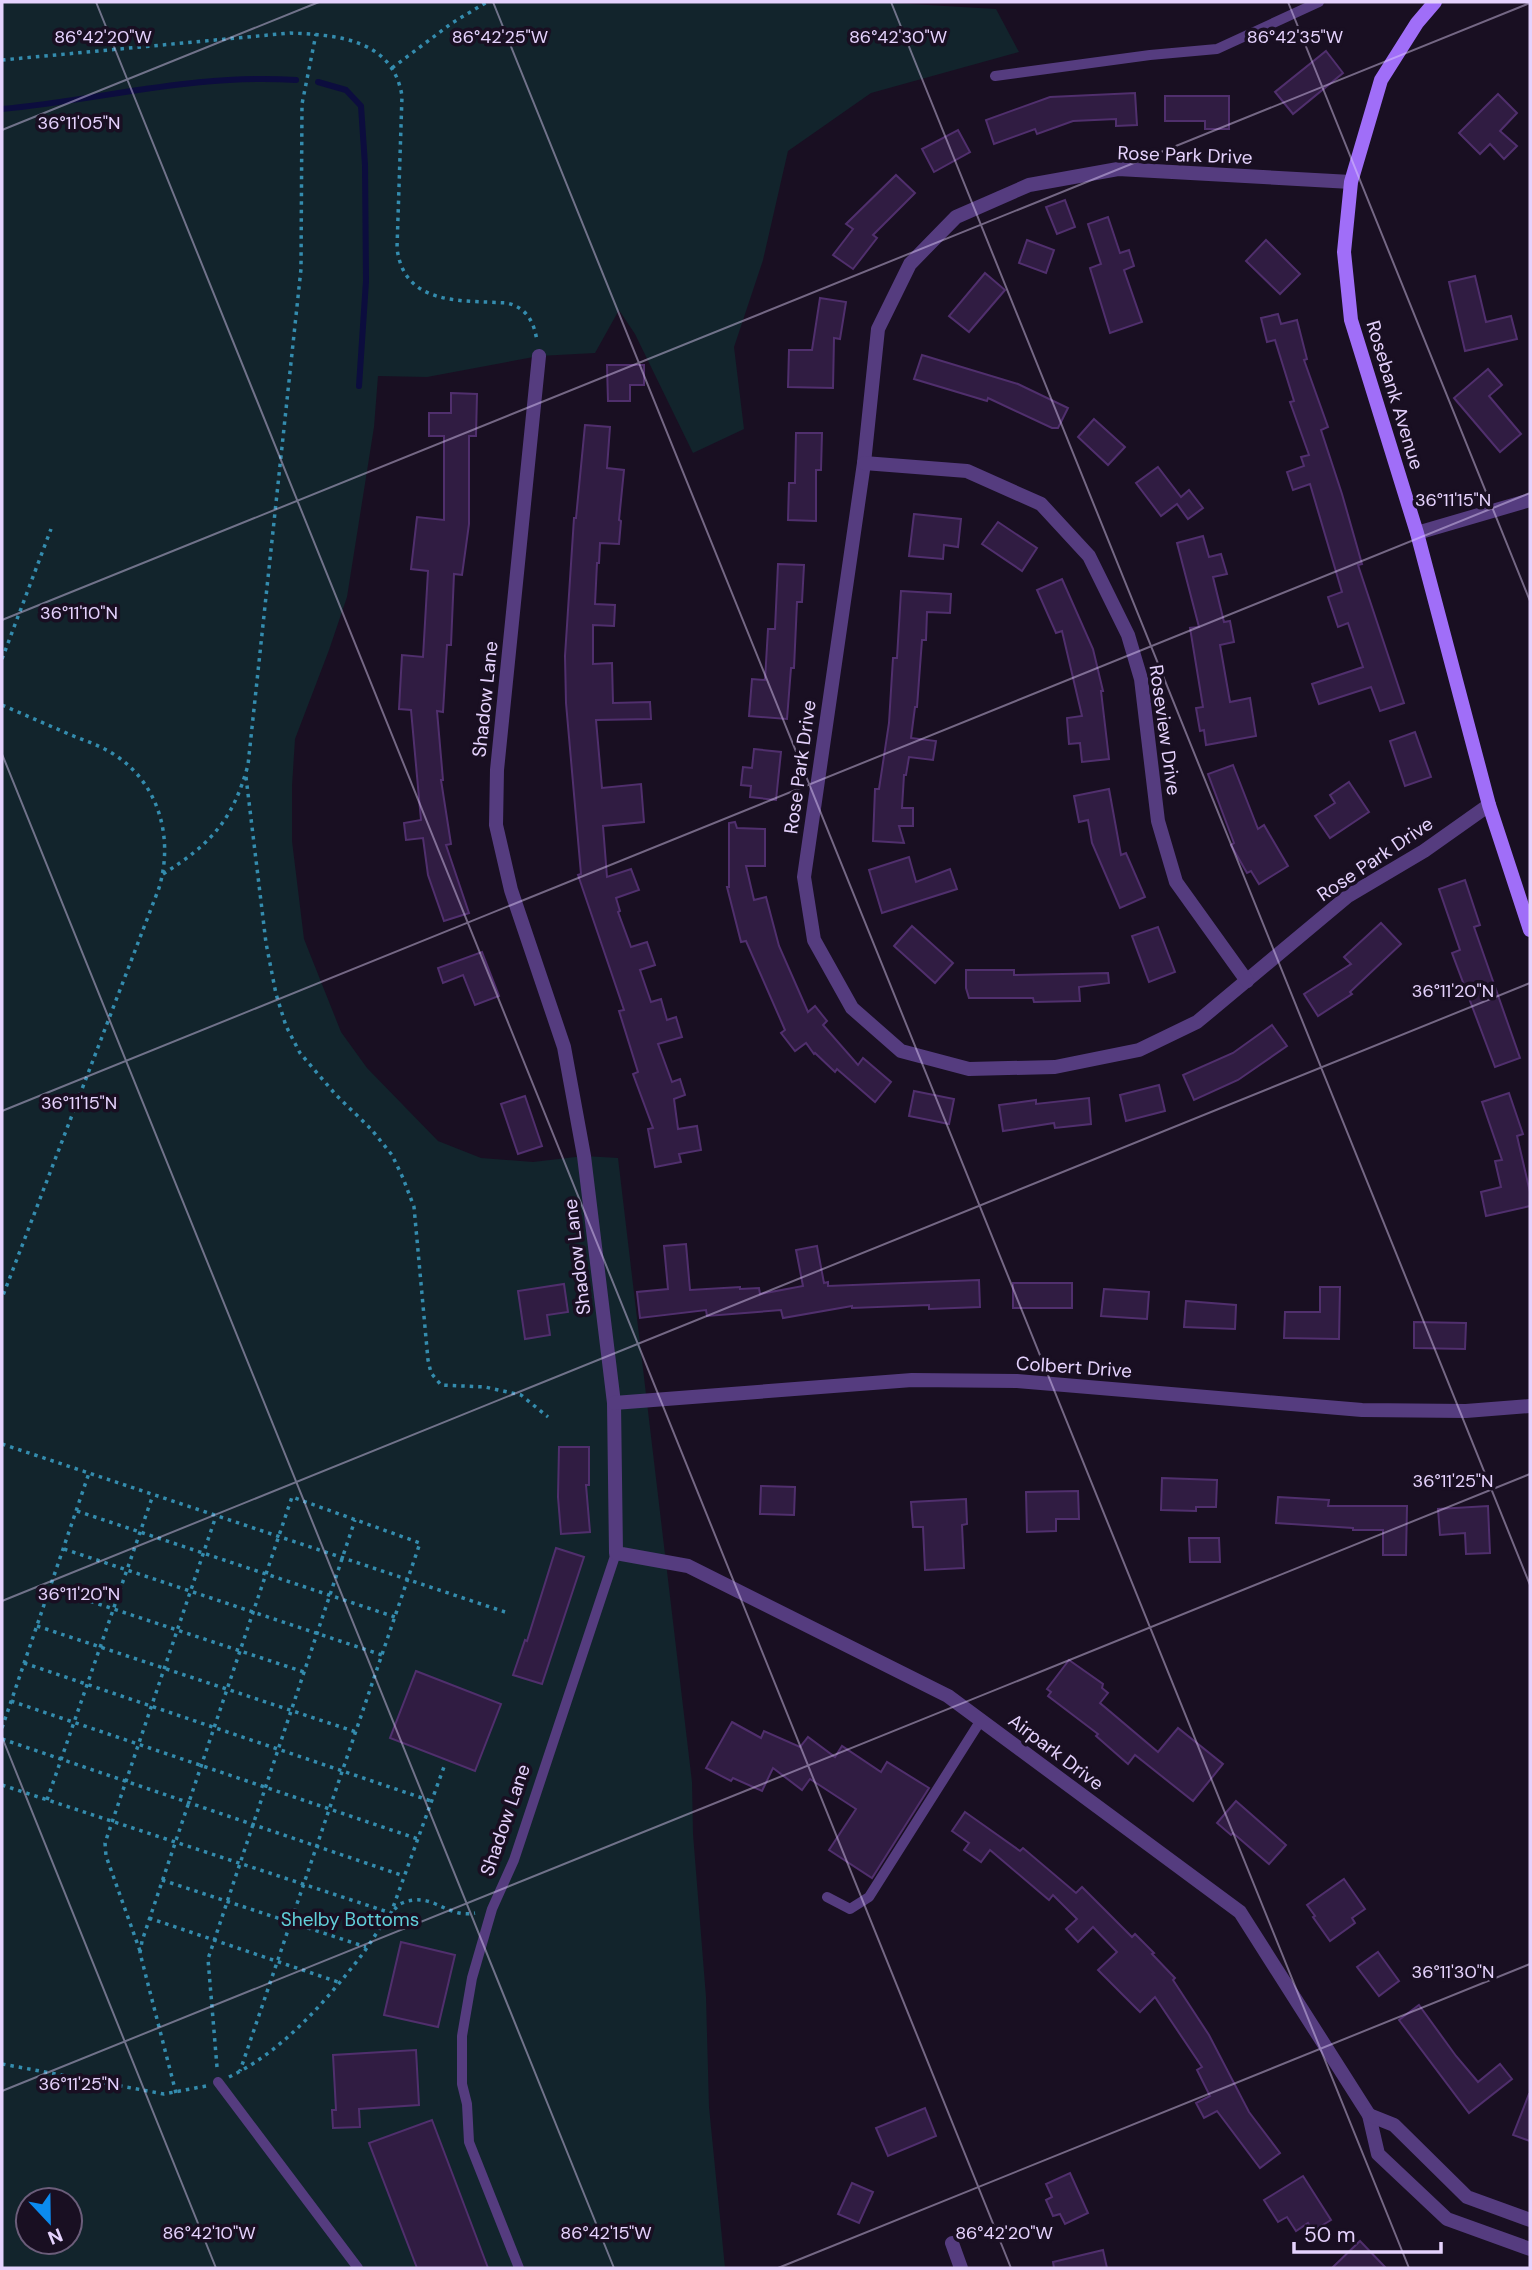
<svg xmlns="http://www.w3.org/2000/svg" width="1532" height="2270" viewBox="0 0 1532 2270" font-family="'DM Sans',sans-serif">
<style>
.green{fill:#12242c;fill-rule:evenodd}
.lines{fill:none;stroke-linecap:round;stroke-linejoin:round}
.stream{stroke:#0c0d3e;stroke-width:6}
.building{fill:#301c42;stroke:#502f6d;stroke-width:2}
.path{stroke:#348cae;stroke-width:3.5;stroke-dasharray:3.5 5;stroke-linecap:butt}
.lane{stroke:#553c7f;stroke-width:10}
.street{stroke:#553c7f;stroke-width:14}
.secondary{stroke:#a06ef8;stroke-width:14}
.ticks{fill:none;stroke:#e5d2fd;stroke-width:2;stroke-opacity:0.45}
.labels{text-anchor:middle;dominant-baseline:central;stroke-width:7;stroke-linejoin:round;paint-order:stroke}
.street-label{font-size:19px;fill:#e5d2fd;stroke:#190f22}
.park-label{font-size:19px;fill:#61cfd9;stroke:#190f22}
.ticks-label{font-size:18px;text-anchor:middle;fill:#e5d2fd;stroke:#190f22;stroke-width:7;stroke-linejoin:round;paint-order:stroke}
</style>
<rect width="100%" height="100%" fill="#190f22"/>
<path class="green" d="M 2,2 L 877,2 L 996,9 L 1019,52 L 871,93 L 788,151 L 763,260 L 734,347 L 744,429 L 693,453 L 635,334 L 619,310 L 595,353 L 539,356 L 427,377 L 378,376 L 374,427 L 347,597 L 329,650 L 295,739 L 292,786 L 292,841 L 304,939 L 341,1032 L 367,1068 L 438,1141 L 481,1158 L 533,1162 L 584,1156 L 618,1158 L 692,1782 L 693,1834 L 706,1997 L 709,2107 L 725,2268 L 2,2268 ZM 28,2200 L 70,2200 L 70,2242 L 28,2242 Z"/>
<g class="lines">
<g class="stream">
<path d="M 318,82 L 346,90 L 361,106 L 365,165 L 366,281 L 359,386"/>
<path d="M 2,109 C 100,100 196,73 296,80"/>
</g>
</g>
<g class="building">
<path d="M 1326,51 L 1343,73 L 1293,114 L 1275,92 Z"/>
<path d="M 1135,93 L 1137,125 L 1116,126 L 1116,119 L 1073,121 L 1037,134 L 1035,129 L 994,144 L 986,120 L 1050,97 Z"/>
<path d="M 1498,94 L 1517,113 L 1500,131 L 1517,146 L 1504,159 L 1490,144 L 1480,154 L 1459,133 Z"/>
<path d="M 1165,96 L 1229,96 L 1229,129 L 1205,129 L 1205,121 L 1165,121 Z"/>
<path d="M 958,130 L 970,152 L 934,172 L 922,149 Z"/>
<path d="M 896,175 L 915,193 L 873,235 L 877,238 L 853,269 L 833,255 L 853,229 L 846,224 Z"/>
<path d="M 1065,200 L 1075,227 L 1057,234 L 1046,207 Z"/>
<path d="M 1108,217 L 1120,253 L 1129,250 L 1134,266 L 1124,270 L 1142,322 L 1110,333 L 1090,268 L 1101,264 L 1088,224 Z"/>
<path d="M 1027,240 L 1054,250 L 1046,273 L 1019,263 Z"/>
<path d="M 1266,240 L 1300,274 L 1280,294 L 1246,261 Z"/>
<path d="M 985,273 L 1005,290 L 969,332 L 949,316 Z"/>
<path d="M 1475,276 L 1486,322 L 1511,316 L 1517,339 L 1465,351 L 1449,282 Z"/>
<path d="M 820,298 L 846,302 L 840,339 L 834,338 L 833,388 L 788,387 L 789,350 L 812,350 Z"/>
<path d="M 1278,314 L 1281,324 L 1297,320 L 1307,359 L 1304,360 L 1328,427 L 1321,430 L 1342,494 L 1362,564 L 1358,565 L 1404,703 L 1380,711 L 1371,687 L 1319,704 L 1312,684 L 1363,667 L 1348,623 L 1338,627 L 1328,597 L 1342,592 L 1310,484 L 1293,490 L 1287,472 L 1304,466 L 1301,457 L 1309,455 L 1290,402 L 1294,401 L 1275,340 L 1267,342 L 1261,318 Z"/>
<path d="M 922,355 L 1018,384 L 1068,408 L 1058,428 L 1052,428 L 988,398 L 987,401 L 914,379 Z"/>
<path d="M 607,365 L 644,365 L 644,385 L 630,385 L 630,401 L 608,401 Z"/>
<path d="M 1488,369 L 1502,385 L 1489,396 L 1521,434 L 1500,452 L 1454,398 Z"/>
<path d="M 451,393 L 477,394 L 476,436 L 469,436 L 469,524 L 466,546 L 462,575 L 454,574 L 451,645 L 447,645 L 443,712 L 437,711 L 443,780 L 441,780 L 451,844 L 446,845 L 469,913 L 444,921 L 428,875 L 423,838 L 406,840 L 404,823 L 421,820 L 411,710 L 399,709 L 402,655 L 423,657 L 428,571 L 411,569 L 417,517 L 444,520 L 444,436 L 429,436 L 429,413 L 451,413 Z"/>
<path d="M 1094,419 L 1125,447 L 1108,465 L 1078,437 Z"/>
<path d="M 585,425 L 610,427 L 607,468 L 624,470 L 619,520 L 621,521 L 619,544 L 600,543 L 599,563 L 597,563 L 595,604 L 615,605 L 614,626 L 593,625 L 593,664 L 612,663 L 613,703 L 650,702 L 651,719 L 596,720 L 602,788 L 641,784 L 644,822 L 603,826 L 607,877 L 631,869 L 639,890 L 616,898 L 620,911 L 618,912 L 631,947 L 647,942 L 655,965 L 640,970 L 651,1002 L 661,999 L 667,1020 L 676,1017 L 682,1037 L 658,1044 L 672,1082 L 680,1079 L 685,1095 L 674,1099 L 678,1129 L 697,1126 L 701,1150 L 679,1154 L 681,1162 L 655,1167 L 648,1129 L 653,1128 L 633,1074 L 638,1072 L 619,1011 L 624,1010 L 578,875 L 581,874 L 566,703 L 565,656 L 574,518 L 576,518 Z"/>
<path d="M 796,433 L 822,433 L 821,470 L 816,470 L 816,521 L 788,520 L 789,483 L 795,483 Z"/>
<path d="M 1158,467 L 1181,497 L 1189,490 L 1203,508 L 1188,519 L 1177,504 L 1161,516 L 1136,483 Z"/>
<path d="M 914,514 L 961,519 L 958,547 L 944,545 L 943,559 L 909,556 Z"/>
<path d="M 998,522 L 1037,548 L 1022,571 L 982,544 Z"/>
<path d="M 1203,536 L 1209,557 L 1221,554 L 1227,574 L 1213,577 L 1224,622 L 1230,621 L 1234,642 L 1220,645 L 1230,702 L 1250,698 L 1256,736 L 1206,745 L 1204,730 L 1200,731 L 1196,708 L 1203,707 L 1190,628 L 1199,627 L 1177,543 Z"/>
<path d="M 778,564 L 804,565 L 802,602 L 797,602 L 794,668 L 791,668 L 787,719 L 749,716 L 752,679 L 765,680 L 768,629 L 775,629 Z"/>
<path d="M 1062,579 L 1093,649 L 1103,691 L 1101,691 L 1109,759 L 1082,762 L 1080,743 L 1069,744 L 1067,718 L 1082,716 L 1062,631 L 1056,633 L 1037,590 Z"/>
<path d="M 901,591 L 951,594 L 950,613 L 927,612 L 926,640 L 922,640 L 917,707 L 915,707 L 911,738 L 936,741 L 933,760 L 909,757 L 906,775 L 904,775 L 902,808 L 913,808 L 913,826 L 899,826 L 904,843 L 873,841 L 875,789 L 879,789 L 889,723 L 893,658 L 897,658 Z"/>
<path d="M 1415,732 L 1431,777 L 1405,786 L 1390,741 Z"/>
<path d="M 754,749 L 781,752 L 776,800 L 750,797 L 751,786 L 741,785 L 743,767 L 752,768 Z"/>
<path d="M 1233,765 L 1258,829 L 1264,825 L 1288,866 L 1259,884 L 1251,871 L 1247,873 L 1231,845 L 1234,843 L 1208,774 Z"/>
<path d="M 1349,782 L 1369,812 L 1330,838 L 1315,816 L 1335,803 L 1330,795 Z"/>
<path d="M 1109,789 L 1121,855 L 1126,853 L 1145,897 L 1120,908 L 1092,843 L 1088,820 L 1079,822 L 1074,796 Z"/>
<path d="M 735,822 L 737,828 L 765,829 L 765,866 L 746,866 L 754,900 L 766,897 L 779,946 L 808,1012 L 815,1006 L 827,1021 L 823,1025 L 858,1065 L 863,1058 L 891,1082 L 875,1102 L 837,1069 L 835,1072 L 815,1053 L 814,1054 L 806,1043 L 795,1051 L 781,1033 L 785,1030 L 746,941 L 741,942 L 727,887 L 729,887 L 729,823 Z"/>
<path d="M 909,857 L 916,882 L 950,869 L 957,889 L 882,913 L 869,870 Z"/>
<path d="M 1465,880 L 1480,925 L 1474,927 L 1520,1058 L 1495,1067 L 1452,953 L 1460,950 L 1439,889 Z"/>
<path d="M 1381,923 L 1401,944 L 1350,992 L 1352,994 L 1318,1016 L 1304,994 L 1351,964 L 1344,957 Z"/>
<path d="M 912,926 L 953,963 L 935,983 L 894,946 Z"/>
<path d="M 1158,927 L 1175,972 L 1149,982 L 1132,936 Z"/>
<path d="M 482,952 L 499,996 L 475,1005 L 463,975 L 443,983 L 438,968 Z"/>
<path d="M 966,970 L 1014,970 L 1014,975 L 1108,973 L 1109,983 L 1079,987 L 1080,1001 L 1034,1002 L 1033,998 L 969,998 L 966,988 Z"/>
<path d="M 1272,1025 L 1287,1046 L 1238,1080 L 1194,1100 L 1183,1075 L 1233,1053 Z"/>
<path d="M 1159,1085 L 1165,1111 L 1126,1121 L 1120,1095 Z"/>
<path d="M 914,1091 L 954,1099 L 949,1124 L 909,1116 Z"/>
<path d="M 1509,1093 L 1523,1134 L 1517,1136 L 1530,1192 L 1530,1206 L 1486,1216 L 1481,1192 L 1501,1187 L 1495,1161 L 1502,1160 L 1482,1102 Z"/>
<path d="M 525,1096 L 542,1146 L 518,1154 L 501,1104 Z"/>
<path d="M 1089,1098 L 1091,1124 L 1055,1128 L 1054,1123 L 1003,1131 L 999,1105 L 1036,1100 L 1036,1104 Z"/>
<path d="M 686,1244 L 690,1290 L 740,1287 L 740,1289 L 759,1288 L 760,1294 L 803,1286 L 796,1250 L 817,1246 L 824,1283 L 828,1282 L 828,1286 L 979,1280 L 980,1307 L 929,1309 L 929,1305 L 852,1308 L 852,1306 L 783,1318 L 781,1310 L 707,1316 L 706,1310 L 640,1318 L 637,1292 L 668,1289 L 664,1246 Z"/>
<rect x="1013" y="1283" width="59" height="25"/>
<path d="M 564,1284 L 568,1312 L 547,1315 L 550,1335 L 525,1339 L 518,1291 Z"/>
<path d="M 1320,1287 L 1340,1287 L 1339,1339 L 1284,1338 L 1285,1312 L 1320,1312 Z"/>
<path d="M 1104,1289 L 1149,1292 L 1147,1319 L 1101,1316 Z"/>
<path d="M 1186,1301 L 1236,1305 L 1235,1329 L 1184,1327 Z"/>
<path d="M 1414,1322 L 1466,1323 L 1465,1349 L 1414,1348 Z"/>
<path d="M 559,1447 L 589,1447 L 589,1485 L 586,1485 L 590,1532 L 561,1534 L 558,1497 Z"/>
<path d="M 1162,1478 L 1217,1480 L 1216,1507 L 1196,1507 L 1196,1511 L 1161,1510 Z"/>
<path d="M 761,1486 L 795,1487 L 794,1515 L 760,1514 Z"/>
<path d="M 1078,1491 L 1079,1519 L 1056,1519 L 1056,1531 L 1027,1532 L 1026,1492 Z"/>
<path d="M 1278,1497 L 1329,1500 L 1328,1506 L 1407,1506 L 1406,1555 L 1383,1555 L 1383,1530 L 1353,1530 L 1353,1528 L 1276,1523 Z"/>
<path d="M 966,1499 L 967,1524 L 962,1525 L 964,1568 L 925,1570 L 923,1527 L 913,1527 L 911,1502 Z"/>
<path d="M 1488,1506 L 1490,1553 L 1466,1554 L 1465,1533 L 1440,1535 L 1438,1509 Z"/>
<path d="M 1189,1538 L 1219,1538 L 1220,1562 L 1190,1562 Z"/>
<path d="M 556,1548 L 584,1557 L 542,1684 L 513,1675 L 525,1640 L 527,1641 Z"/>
<path d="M 1069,1660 L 1103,1684 L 1102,1688 L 1108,1693 L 1100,1703 L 1158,1752 L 1178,1728 L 1223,1764 L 1193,1801 L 1135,1755 L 1128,1764 L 1096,1736 L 1098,1734 L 1048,1696 L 1051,1692 L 1047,1689 Z"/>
<path d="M 416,1671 L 501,1704 L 475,1771 L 390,1738 Z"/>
<path d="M 732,1722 L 761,1738 L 764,1731 L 800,1747 L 808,1737 L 835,1757 L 842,1746 L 881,1772 L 887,1762 L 929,1788 L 872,1878 L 829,1850 L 856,1809 L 810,1779 L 802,1790 L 773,1768 L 762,1791 L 733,1778 L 731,1781 L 706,1768 Z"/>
<path d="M 1236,1801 L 1286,1845 L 1269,1864 L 1233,1833 L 1231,1835 L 1217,1823 Z"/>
<path d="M 965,1812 L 1020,1851 L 1023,1848 L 1076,1893 L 1082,1887 L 1132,1937 L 1135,1934 L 1154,1953 L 1152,1954 L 1175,1978 L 1173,1980 L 1209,2035 L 1249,2112 L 1280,2153 L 1260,2168 L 1217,2111 L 1204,2118 L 1196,2103 L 1210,2096 L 1197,2070 L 1202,2067 L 1155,1997 L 1140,2012 L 1098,1970 L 1117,1952 L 1093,1927 L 1078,1942 L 1066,1929 L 1077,1919 L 1053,1895 L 1049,1900 L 990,1850 L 981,1862 L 964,1850 L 969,1843 L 952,1831 Z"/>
<path d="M 1344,1879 L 1365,1909 L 1352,1918 L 1355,1923 L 1330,1941 L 1313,1917 L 1315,1916 L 1307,1905 Z"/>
<path d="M 401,1942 L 455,1955 L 438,2027 L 384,2015 Z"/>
<path d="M 1378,1952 L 1399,1981 L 1379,1996 L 1357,1967 Z"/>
<path d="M 1419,2005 L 1456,2056 L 1478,2082 L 1500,2064 L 1512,2079 L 1469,2113 L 1399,2020 Z"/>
<path d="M 416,2050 L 419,2105 L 359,2109 L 360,2127 L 333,2128 L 332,2110 L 336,2110 L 333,2055 Z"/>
<path d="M 1529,2094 L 1530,2094 L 1530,2141 L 1513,2135 Z"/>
<path d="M 925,2108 L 936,2136 L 888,2156 L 876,2128 Z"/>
<path d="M 432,2120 L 488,2268 L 417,2268 L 369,2143 Z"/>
<path d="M 1070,2173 L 1088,2213 L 1065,2224 L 1060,2214 L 1053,2216 L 1046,2200 L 1052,2197 L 1046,2184 Z"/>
<path d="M 1303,2176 L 1331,2220 L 1313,2231 L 1308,2223 L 1296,2231 L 1287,2217 L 1278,2222 L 1264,2200 Z"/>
<path d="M 852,2183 L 873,2192 L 859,2223 L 838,2214 Z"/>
<path d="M 1360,2241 L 1386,2268 L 1332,2268 Z"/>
<path d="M 1103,2250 L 1107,2268 L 1054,2268 L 1053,2262 Z"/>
</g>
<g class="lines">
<g class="path">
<path d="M 2,60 L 290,33 C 337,35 393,39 402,96 L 397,248 C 404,307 463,300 507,303 C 527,308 534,322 537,341"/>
<path d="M 392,68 L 452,23 L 487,2"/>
<path d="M 2,659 L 51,529"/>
<path d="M 2,705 C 25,715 48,725 71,735 C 86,741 101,746 115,755 C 159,784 174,838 159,888 L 2,1298"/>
<path d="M 246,777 L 266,943 L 276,994 L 286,1026 L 300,1053 L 336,1095 L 371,1129 L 392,1155 L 403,1178 L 414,1207 L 428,1360 L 431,1373 L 441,1385 L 485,1387 L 521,1395 L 548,1417"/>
<path d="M 163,874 C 211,844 233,820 248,765 L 301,269 L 302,104 L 316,34"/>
<path d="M 2,1444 L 505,1612"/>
<path d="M 77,1511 L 395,1617"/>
<path d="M 64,1549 L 382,1655"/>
<path d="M 50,1588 L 304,1672"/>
<path d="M 37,1626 L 356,1732"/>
<path d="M 24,1663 L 431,1801"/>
<path d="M 11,1701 L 418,1839"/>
<path d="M 2,1728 L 89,1473"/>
<path d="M 2,1739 L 404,1876"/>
<path d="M 2,1785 L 391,1913 L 445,1764"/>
<path d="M 47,1800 L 153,1495"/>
<path d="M 162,1880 L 366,1947"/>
<path d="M 149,1918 L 338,1982"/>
<path d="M 140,1951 L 106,1856 L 105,1843 L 216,1516"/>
<path d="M 2,2064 L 164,2094 L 206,2086"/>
<path d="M 217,2067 L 208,1959 L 355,1520"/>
<path d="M 229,2077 C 282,2052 326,2001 361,1956 C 374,1939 384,1918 400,1904 C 432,1889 445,1919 475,1913"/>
<path d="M 176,2093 L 140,1953 L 142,1941 L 292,1497 L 420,1543 L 240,2071"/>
</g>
<g class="lane">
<path d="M 995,76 L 1150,55 L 1217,49 L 1319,2"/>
<path d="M 827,1897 L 850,1909 L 869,1897 L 981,1720"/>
<path d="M 218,2082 L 358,2268"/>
<path d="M 519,2268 L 469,2142 L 467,2104 L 462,2084 L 462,2036 L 472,1978 L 492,1909 L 514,1860 L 616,1553"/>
</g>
<g class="street">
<path d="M 1351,182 L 1118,169 L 1029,185 L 956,217 L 910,264 L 878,329 L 864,463 L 804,877 L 814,940 L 852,1008 L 901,1051 L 969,1069 L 1055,1067 L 1139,1050 L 1197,1022 L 1348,896 L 1424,851 L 1489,805"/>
<path d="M 539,356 L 497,770 L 496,825 L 511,890 L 564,1047 L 584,1156 L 614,1403 L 616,1553 L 688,1566 L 948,1696 L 1240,1912 L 1369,2115 L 1378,2154 L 1447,2219 L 1530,2249"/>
<path d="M 864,463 L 967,471 L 1041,504 L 1089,556 L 1128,635 L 1141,679 L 1158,821 L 1176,882 L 1247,981"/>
<path d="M 1417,533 L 1530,500"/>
<path d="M 614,1403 L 912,1380 L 1017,1381 L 1362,1410 L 1466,1411 L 1530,1406"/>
<path d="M 1369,2115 L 1394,2125 L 1467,2197 L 1530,2220"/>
<path d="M 952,2243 L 961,2268"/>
</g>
<path class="secondary" d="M 1435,2 L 1417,23 L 1381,80 L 1351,182 L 1344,252 L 1351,320 L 1417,533 L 1489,805 L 1530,930"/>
</g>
<path class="ticks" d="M 96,2 L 1011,2268M 493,2 L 1409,2268M 891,2 L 1530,1585M 1288,2 L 1530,601M 2,130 L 319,2M 2,620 L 1530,3M 2,754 L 614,2268M 2,1111 L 1530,493M 2,1601 L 1530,983M 2,1737 L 216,2268M 2,2091 L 1530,1474M 778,2268 L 1530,1964"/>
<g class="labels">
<g class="street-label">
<text transform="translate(1185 155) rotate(2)">Rose Park Drive</text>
<text transform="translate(1395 395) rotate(73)">Rosebank Avenue</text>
<text transform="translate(485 699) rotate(-84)">Shadow Lane</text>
<text transform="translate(1165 730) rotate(82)">Roseview Drive</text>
<text transform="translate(800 767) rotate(-82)">Rose Park Drive</text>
<text transform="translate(1375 859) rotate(-34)">Rose Park Drive</text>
<text transform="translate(577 1257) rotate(-97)">Shadow Lane</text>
<text transform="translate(1074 1367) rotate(4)">Colbert Drive</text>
<text transform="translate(1056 1752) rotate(37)">Airpark Drive</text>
<text transform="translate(505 1820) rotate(-71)">Shadow Lane</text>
</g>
<g class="park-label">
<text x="350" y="1919">Shelby Bottoms</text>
</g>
</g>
<g class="ticks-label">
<text x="898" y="43">86°42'30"W</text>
<text x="1295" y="43">86°42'35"W</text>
<text x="103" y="43">86°42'20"W</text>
<text x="500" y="43">86°42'25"W</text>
<text x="79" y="129">36°11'05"N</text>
<text x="1453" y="506">36°11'15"N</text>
<text x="79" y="619">36°11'10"N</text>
<text x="1453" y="997">36°11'20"N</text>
<text x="79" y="1109">36°11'15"N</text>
<text x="1453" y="1487">36°11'25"N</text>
<text x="79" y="1600">36°11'20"N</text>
<text x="1453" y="1978">36°11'30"N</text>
<text x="79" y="2090">36°11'25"N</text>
<text x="209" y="2239">86°42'10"W</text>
<text x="606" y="2239">86°42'15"W</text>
<text x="1004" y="2239">86°42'20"W</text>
</g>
<rect width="1532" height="2270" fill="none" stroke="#e5d2fd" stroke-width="7"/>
<g transform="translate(49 2221) rotate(158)"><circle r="33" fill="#190f22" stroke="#6b5d7a" stroke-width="2"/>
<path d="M0-5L12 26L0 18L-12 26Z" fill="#0b8bef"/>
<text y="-10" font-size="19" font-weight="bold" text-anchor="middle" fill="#e5d2fd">N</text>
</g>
<path d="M1294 2242v10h147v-10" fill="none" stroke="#e5d2fd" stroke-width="3.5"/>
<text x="1304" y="2242" font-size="21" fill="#e5d2fd" stroke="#190f22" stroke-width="5" paint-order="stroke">50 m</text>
</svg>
